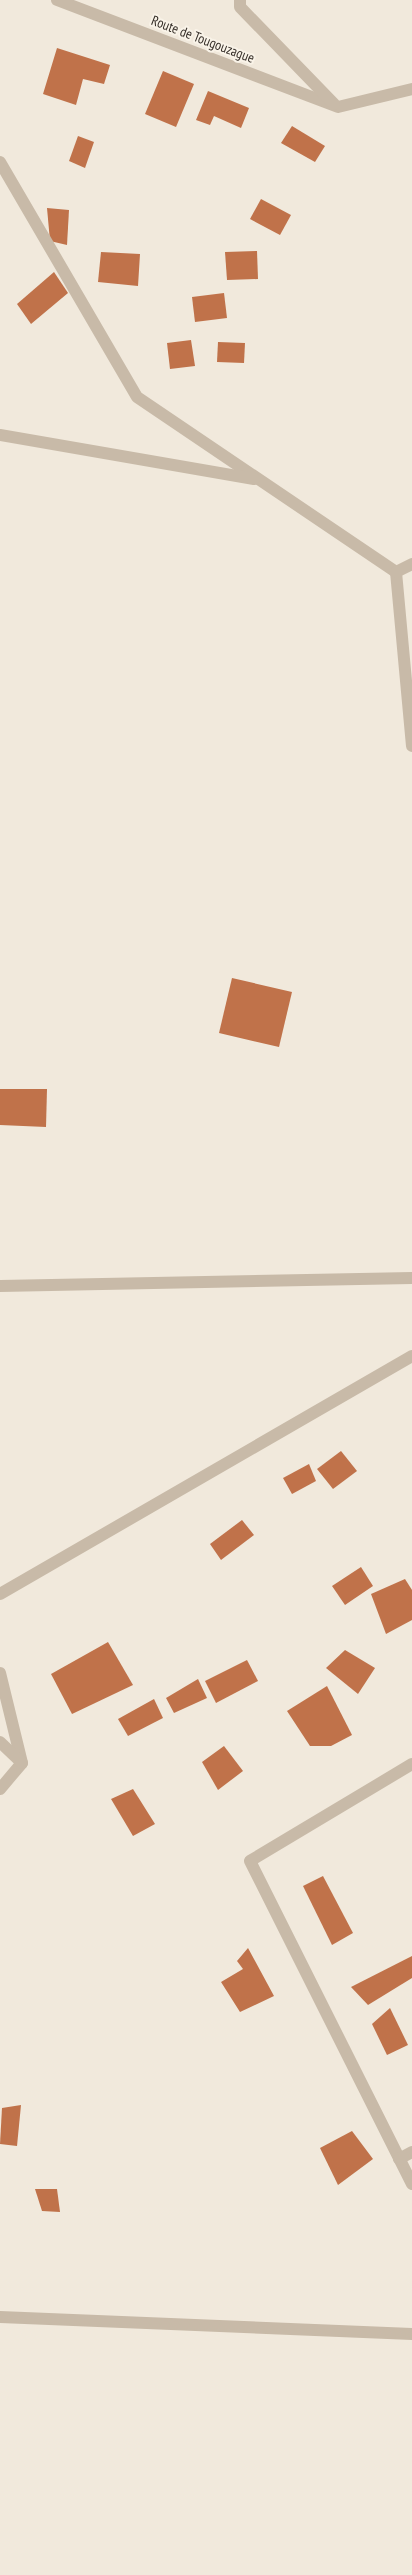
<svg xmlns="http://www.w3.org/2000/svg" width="412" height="2575" viewBox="0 0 412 2575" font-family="'PT Sans Narrow',sans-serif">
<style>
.building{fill:#c0724a}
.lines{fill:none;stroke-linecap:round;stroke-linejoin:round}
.minor{stroke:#c8baa8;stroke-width:12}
.labels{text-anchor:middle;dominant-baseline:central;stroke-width:4;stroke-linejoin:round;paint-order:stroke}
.street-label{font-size:14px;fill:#352e28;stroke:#f9f3e8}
</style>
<rect width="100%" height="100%" fill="#f1e9dc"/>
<g class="building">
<path d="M 57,48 L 110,65 L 104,84 L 83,79 L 76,105 L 43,94 Z"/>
<path d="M 163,71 L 194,84 L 176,127 L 145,114 Z"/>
<path d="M 208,91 L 249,108 L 241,128 L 214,116 L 210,125 L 196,120 Z"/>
<path d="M 292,126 L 325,146 L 315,162 L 281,143 Z"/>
<path d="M 78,136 L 94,142 L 85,168 L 69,161 Z"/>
<path d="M 261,199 L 291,215 L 280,235 L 250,219 Z"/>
<path d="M 47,208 L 69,210 L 67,245 L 50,241 Z"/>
<path d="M 257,251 L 258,279 L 227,280 L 225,252 Z"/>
<path d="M 101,252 L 140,254 L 138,286 L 98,282 Z"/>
<path d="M 54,272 L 68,293 L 31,324 L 17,304 Z"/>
<path d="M 224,293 L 227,318 L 195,322 L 192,297 Z"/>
<path d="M 191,340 L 195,366 L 170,369 L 167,343 Z"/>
<path d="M 218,342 L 245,343 L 244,363 L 217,362 Z"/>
<path d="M 232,978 L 292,992 L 279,1047 L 219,1033 Z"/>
<path d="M 0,1089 L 47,1089 L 46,1127 L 0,1125 Z"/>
<path d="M 341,1451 L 357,1471 L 333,1489 L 317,1469 Z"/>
<path d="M 309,1464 L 316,1481 L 292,1494 L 283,1478 Z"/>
<path d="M 242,1520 L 254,1535 L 221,1560 L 210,1544 Z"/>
<path d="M 361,1567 L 373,1586 L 345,1605 L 332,1586 Z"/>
<path d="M 405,1579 L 412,1590 L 412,1620 L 386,1634 L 371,1594 Z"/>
<path d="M 108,1642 L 133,1685 L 72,1714 L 51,1674 Z"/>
<path d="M 345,1650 L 375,1668 L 358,1694 L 326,1668 Z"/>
<path d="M 247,1660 L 258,1681 L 216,1703 L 205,1681 Z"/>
<path d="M 198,1679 L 207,1698 L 174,1713 L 166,1698 Z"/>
<path d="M 327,1686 L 352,1735 L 331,1746 L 310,1746 L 287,1711 Z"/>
<path d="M 154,1699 L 163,1718 L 128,1736 L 118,1719 Z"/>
<path d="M 224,1746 L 243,1771 L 218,1790 L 202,1762 Z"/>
<path d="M 133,1789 L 155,1824 L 133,1836 L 111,1799 Z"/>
<path d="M 323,1876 L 353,1933 L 332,1945 L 303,1886 Z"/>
<path d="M 248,1948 L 274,1996 L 240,2012 L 221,1982 L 243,1969 L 237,1961 Z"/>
<path d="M 412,1956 L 412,1978 L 368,2005 L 351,1987 Z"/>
<path d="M 390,2008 L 408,2045 L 387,2055 L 372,2024 Z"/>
<path d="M 21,2105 L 17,2146 L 0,2144 L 2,2108 Z"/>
<path d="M 352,2131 L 373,2159 L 338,2185 L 320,2148 Z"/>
<path d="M 35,2189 L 57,2189 L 60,2212 L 42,2211 Z"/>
</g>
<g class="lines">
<g class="minor">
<path d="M 57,0 L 338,107 L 412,89"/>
<path d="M 240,0 L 240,7 L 334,104"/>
<path d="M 0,162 L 137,397 L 396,572"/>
<path d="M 0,435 L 254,479"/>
<path d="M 396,572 L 412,746"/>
<path d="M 396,572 L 412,564"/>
<path d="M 0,1286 L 412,1278"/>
<path d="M 0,1594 L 412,1356"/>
<path d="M 0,1673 L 22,1763 L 0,1789"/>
<path d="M 0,1742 L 22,1763"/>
<path d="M 412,1764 L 250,1861 L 412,2184"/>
<path d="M 399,2159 L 412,2152"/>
<path d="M 0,2317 L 412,2334"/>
</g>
</g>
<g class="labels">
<g class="street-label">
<text transform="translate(203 39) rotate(21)">Route de Tougouzague</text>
</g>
</g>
</svg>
